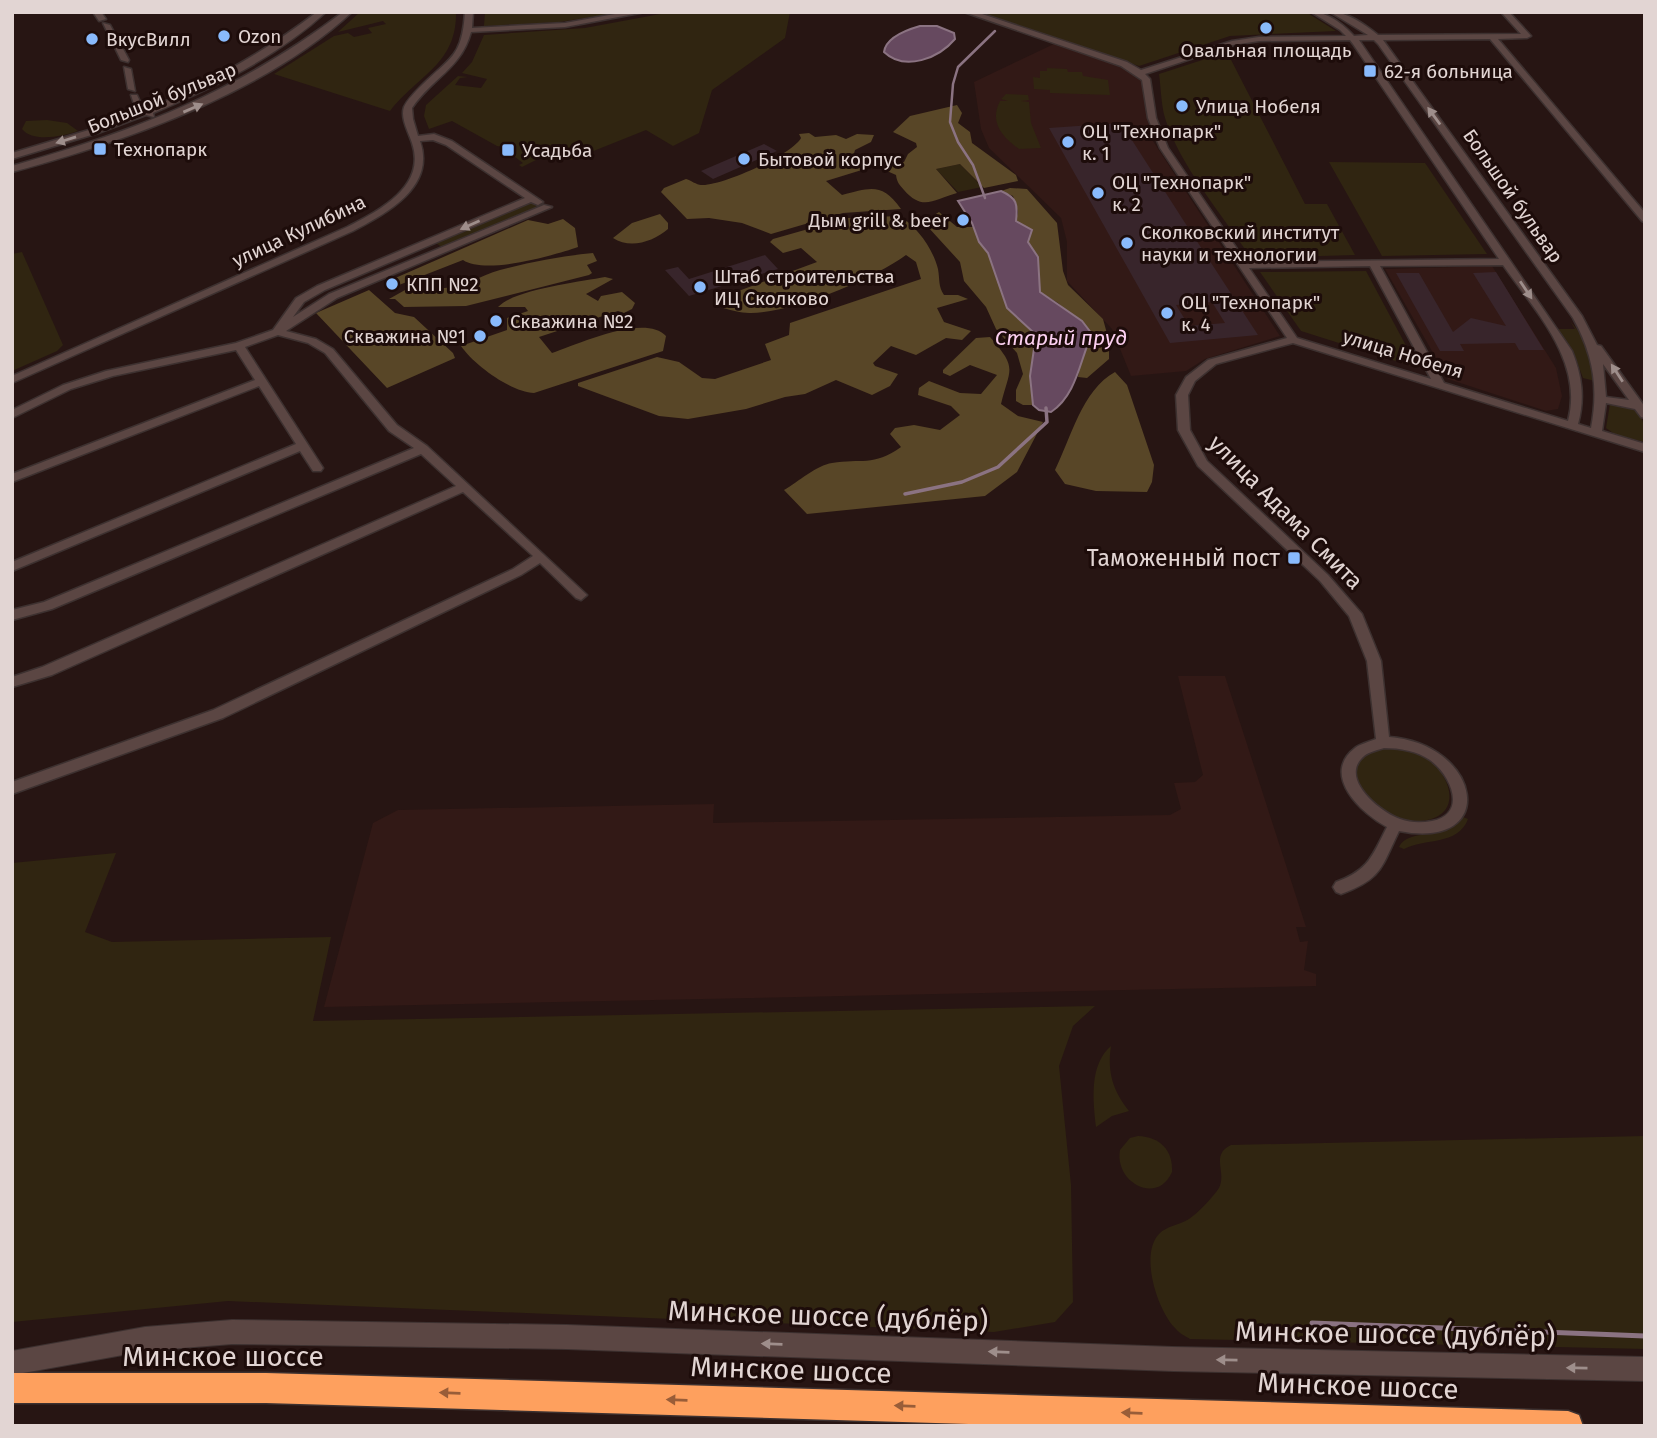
<svg xmlns="http://www.w3.org/2000/svg" width="1657" height="1438" viewBox="0 0 1657 1438" font-family="'Fira Sans',sans-serif">
<style>
.built{fill:#321916}
.green{fill:#302511}
.forest{fill:#584627}
.water{fill:#66495f;stroke:#8b7382;stroke-width:2}
.lines{fill:none;stroke-linecap:round;stroke-linejoin:round}
.stream-far2{stroke:#8b7382;stroke-width:2.5}
.stream-far1{stroke:#8b7382;stroke-width:3.5}
.stream{stroke:#8b7382;stroke-width:5}
.building{fill:#38252b;fill-rule:evenodd}
.street-casing{stroke:#3d3130;stroke-width:3}
.secondary-casing{stroke:#3d3130;stroke-width:2}
.highway-casing{stroke:#3d3130;stroke-width:3}
.street{fill:#5b4643;fill-rule:evenodd}
.secondary{fill:#5b4643;fill-rule:evenodd}
.highway{fill:#fea05e;fill-rule:evenodd}
.oneway{fill:#9e8e8b}
.oneway2{fill:#995d38}
.poi-dot{fill:#89bafc;stroke:#1d0c0a;stroke-width:2.5}
.labels{text-anchor:middle;dominant-baseline:central;stroke-width:6;stroke-linejoin:round;paint-order:stroke}
.far-poi-label{font-size:19px;fill:#e2d5d3;stroke:#1d0c0a;text-anchor:start}
.far-street-label{font-size:19px;fill:#e2d5d3;stroke:#1d0c0a}
.far-water-label{font-size:21px;font-style:italic;fill:#fcd0f1;stroke:#1d0c0a}
.street-label{font-size:23px;fill:#e2d5d3;stroke:#1d0c0a}
.poi-label{font-size:23px;fill:#e2d5d3;stroke:#1d0c0a;text-anchor:end}
.near-street-label{font-size:28px;fill:#e2d5d3;stroke:#1d0c0a}
</style>
<rect width="100%" height="100%" fill="#271513"/>
<g class="built">
<path d="M 1056,43 L 1126,67 L 1142,78 L 1151,138 L 1280,336 L 1205,359 L 1186,371 L 1131,376 L 1112,329 L 1067,281 L 1067,242 L 1061,218 L 989,148 L 981,129 L 974,82 Z"/>
<path d="M 1492,266 L 1556,368 L 1562,396 L 1558,409 L 1546,411 L 1448,379 L 1385,269 Z"/>
<path d="M 1178,676 L 1225,676 L 1306,927 L 1296,927 L 1300,942 L 1308,941 L 1304,970 L 1316,974 L 1316,986 L 324,1007 L 373,823 L 398,810 L 714,804 L 713,823 L 1170,815 L 1181,809 L 1174,783 L 1195,782 L 1203,775 Z"/>
</g>
<g class="green">
<path d="M 360,12 L 456,12 C 457,64 418,75 390,111 L 274,74 L 334,36 L 348,33 L 354,37 L 372,33 L 368,28 L 386,24 L 383,21 L 338,32 Z"/>
<path d="M 485,12 L 624,12 L 559,22 L 484,26 Z"/>
<path d="M 671,12 L 790,12 L 785,38 L 712,90 L 699,133 L 673,146 L 646,130 L 571,160 L 556,150 L 522,167 L 519,165 L 523,163 L 511,154 L 510,148 L 497,146 L 452,121 L 429,129 L 424,116 L 426,105 L 458,76 L 468,77 L 460,78 L 455,85 L 481,88 L 487,79 L 462,73 L 472,62 L 484,35 L 585,28 Z"/>
<path d="M 980,12 L 1306,12 L 1336,31 L 1230,36 L 1139,66 Z"/>
<path d="M 1227,52 L 1305,204 L 1327,204 L 1355,255 L 1251,258 C 1223,216 1180,166 1165,118 C 1161,104 1161,88 1159,74 Z"/>
<path d="M 1047,68 L 1067,69 L 1068,72 L 1082,72 L 1083,76 L 1108,80 L 1110,95 L 1050,93 L 1050,90 L 1034,89 L 1033,77 L 1040,78 L 1040,71 L 1047,71 Z"/>
<path d="M 1006,94 L 1028,95 L 1029,100 L 1021,101 L 1029,102 L 1031,123 L 1041,148 L 1019,149 C 1002,137 989,122 1000,101 L 1008,101 L 1001,99 Z"/>
<path d="M 47,120 L 67,123 L 78,131 C 63,136 33,143 22,129 L 26,121 Z"/>
<path d="M 1329,162 L 1425,163 L 1487,254 L 1382,256 Z"/>
<path d="M 960,164 L 982,187 L 958,192 L 936,169 Z"/>
<path d="M 531,202 L 538,207 L 443,248 L 436,243 Z"/>
<path d="M 22,252 L 63,345 L 57,351 L 12,371 L 12,254 Z"/>
<path d="M 1366,271 L 1418,368 L 1301,331 L 1260,272 Z"/>
<path d="M 1570,321 L 1584,338 L 1595,381 L 1583,378 L 1573,351 L 1558,329 L 1575,329 Z"/>
<path d="M 1613,403 C 1640,409 1645,415 1645,442 L 1616,435 L 1606,428 L 1610,404 Z"/>
<path d="M 1382,747 C 1397,749 1411,749 1424,757 C 1452,773 1465,818 1420,821 C 1379,823 1320,764 1382,747 Z"/>
<path d="M 1463,817 L 1468,819 C 1458,846 1424,838 1404,849 L 1399,847 C 1408,828 1441,841 1463,817 Z"/>
<path d="M 116,853 L 85,932 L 112,942 L 331,937 L 313,1021 L 1095,1006 L 1073,1026 L 1059,1066 L 1071,1185 L 1073,1302 L 1055,1322 L 994,1332 L 228,1301 L 12,1322 L 12,863 Z"/>
<path d="M 1111,1046 C 1107,1072 1113,1091 1129,1111 L 1112,1116 L 1096,1127 C 1093,1100 1089,1065 1111,1046 Z"/>
<path d="M 1138,1136 C 1160,1137 1173,1150 1172,1172 C 1157,1206 1114,1182 1120,1150 L 1130,1138 Z"/>
<path d="M 1645,1136 L 1645,1349 L 1190,1339 C 1185,1336 1179,1333 1176,1329 C 1158,1312 1139,1255 1159,1234 C 1166,1226 1180,1225 1189,1219 C 1198,1213 1213,1197 1219,1188 C 1227,1172 1210,1155 1231,1145 Z"/>
</g>
<g class="forest">
<path d="M 957,105 L 962,113 L 958,123 L 970,132 L 972,143 L 1016,175 L 1018,181 L 984,188 L 960,164 L 936,169 L 957,193 C 934,199 923,212 904,190 C 900,185 897,183 896,175 L 887,171 L 884,165 L 904,162 L 908,154 L 917,147 L 916,143 L 893,132 L 910,116 Z"/>
<path d="M 809,133 L 815,137 L 836,135 L 846,139 L 857,134 L 874,135 L 871,142 L 855,150 L 853,157 L 857,165 L 865,169 L 826,181 L 842,195 C 870,188 882,182 901,209 L 843,213 L 771,234 L 742,223 L 709,218 L 687,219 L 661,192 L 664,188 L 686,179 C 690,180 697,185 701,185 C 719,187 792,155 801,138 L 799,134 Z"/>
<path d="M 1010,188 L 1027,189 L 1057,223 L 1063,271 L 1068,285 L 1103,319 L 1109,341 L 1109,359 L 1087,378 L 1078,377 L 1081,356 L 1092,334 L 1058,303 L 1040,292 L 1038,257 L 1028,242 L 1029,235 L 1016,220 L 1018,212 L 1013,196 L 1001,191 Z"/>
<path d="M 939,212 L 957,227 L 974,227 L 1023,322 C 1043,341 1031,352 1030,376 C 1030,385 1032,395 1033,405 L 1023,405 L 1016,401 L 1016,390 L 1023,374 L 1017,353 L 996,329 L 986,307 L 964,281 L 960,262 L 928,227 L 928,219 Z"/>
<path d="M 660,214 L 668,223 L 668,229 C 653,242 630,249 613,238 L 632,223 Z"/>
<path d="M 899,216 C 917,226 933,249 938,269 C 940,280 938,286 944,295 L 958,295 L 968,299 L 937,308 L 944,322 L 971,331 L 962,340 L 946,338 L 916,355 L 891,346 L 873,363 L 875,366 L 898,374 L 890,386 L 872,395 L 836,380 L 805,394 L 785,397 L 746,409 L 688,419 L 659,416 L 578,386 L 578,383 L 657,357 L 679,362 L 702,378 L 715,379 L 771,360 L 765,344 L 789,335 L 790,323 L 921,279 L 916,262 L 906,255 C 873,279 790,314 749,313 C 741,313 731,310 723,308 L 717,299 L 817,262 L 801,248 L 783,253 L 770,242 L 773,239 L 847,218 Z"/>
<path d="M 563,219 L 575,228 L 578,247 C 552,256 485,275 463,260 L 399,285 L 393,279 L 528,220 L 548,224 Z"/>
<path d="M 593,253 L 597,261 L 587,265 L 592,273 L 589,275 L 466,306 L 404,307 L 395,299 L 389,299 L 421,281 C 451,299 473,277 500,270 C 530,262 562,256 593,253 Z"/>
<path d="M 605,277 L 613,279 L 586,294 L 598,301 L 601,296 L 622,292 L 635,303 L 632,309 L 624,313 L 618,311 L 539,337 L 552,353 C 578,344 645,313 666,336 L 663,351 L 534,393 C 511,392 474,365 461,346 L 507,330 L 507,318 L 528,311 L 525,307 L 498,307 C 515,289 580,282 605,277 Z"/>
<path d="M 369,290 L 395,313 L 414,317 L 453,353 L 455,358 L 387,388 L 316,313 Z"/>
<path d="M 990,337 C 1018,369 1010,367 1001,404 L 1018,416 L 1043,422 L 1017,472 L 985,496 L 807,514 L 784,490 C 798,482 817,465 832,463 C 861,458 873,467 901,447 L 890,434 L 895,428 L 914,425 L 940,430 L 960,415 L 951,406 L 918,395 L 919,388 L 929,381 L 960,393 L 981,394 L 997,375 L 970,365 L 950,376 L 943,373 L 943,370 L 976,338 Z"/>
<path d="M 1115,372 L 1127,385 L 1154,465 L 1152,482 L 1147,492 L 1096,491 L 1065,484 L 1055,470 C 1071,438 1082,390 1115,372 Z"/>
</g>
<g class="water">
<path d="M 920,26 L 937,26 L 954,33 L 955,39 C 939,58 905,72 884,52 C 886,37 906,30 920,26 Z"/>
<path d="M 1001,191 C 1017,198 1018,204 1016,221 L 1032,230 L 1028,242 L 1038,257 L 1040,292 L 1082,321 L 1092,334 C 1080,359 1077,395 1051,412 L 1039,410 L 1033,405 L 1030,376 L 1035,342 L 1033,332 L 1007,308 L 988,253 L 979,242 L 972,223 L 958,201 Z"/>
</g>
<g class="lines">
<path class="stream-far2" d="M 985,198 L 973,165 L 958,142 L 950,122 L 953,84 L 958,67 L 995,31"/>
<path class="stream-far1" d="M 905,494 L 962,482 L 998,467 L 1047,422 L 1046,408"/>
<path class="stream" d="M 1312,1323 L 1645,1336"/>
</g>
<g class="building">
<path d="M 1121,123 L 1187,226 L 1258,335 L 1170,343 L 1049,128 ZM 1212,302 L 1225,323 L 1189,326 L 1176,305 Z"/>
<path d="M 764,144 L 777,151 L 713,179 L 701,171 Z"/>
<path d="M 765,255 L 778,269 L 689,296 L 665,270 L 678,267 L 689,279 Z"/>
<path d="M 1496,272 L 1544,350 L 1519,350 L 1515,343 L 1460,344 L 1464,351 L 1440,351 L 1396,273 L 1419,273 L 1453,332 L 1471,318 L 1506,326 L 1473,273 Z"/>
</g>
<g class="lines">
<defs>
<g id="street">
<path d="M 93,12 L 101,12 L 106,19 L 99,21 Z"/>
<path d="M 317,12 L 326,12 C 277,57 213,88 153,113 L 154,117 L 146,115 L 98,133 L 12,159 L 12,153 L 92,129 L 140,112 L 135,107 L 131,95 L 137,95 L 142,106 L 147,109 C 209,84 264,52 317,12 Z"/>
<path d="M 343,12 L 352,12 C 266,92 124,142 12,172 L 12,166 C 138,130 237,92 343,12 Z"/>
<path d="M 465,12 L 473,12 L 472,28 L 565,23 L 626,12 L 645,12 L 565,27 L 471,32 C 461,69 432,78 412,108 L 413,119 L 418,136 L 434,134 L 452,141 L 543,202 L 538,205 L 531,202 L 325,290 L 304,302 L 293,317 L 329,294 L 544,205 L 552,207 L 337,298 L 286,331 L 316,339 L 333,349 L 397,425 L 427,446 L 587,595 L 581,600 L 576,598 L 540,563 L 521,575 L 223,718 L 12,794 L 12,782 L 213,710 L 513,569 L 533,556 L 463,492 L 52,675 L 12,687 L 12,677 L 42,667 L 456,486 L 421,454 L 52,609 L 12,620 L 12,610 L 44,602 L 414,448 L 389,431 L 325,353 L 308,343 L 278,335 L 245,347 L 323,468 L 321,471 L 313,471 L 300,451 L 12,571 L 12,562 L 296,444 L 259,386 L 12,482 L 12,474 L 255,380 L 236,350 L 113,376 L 71,389 L 12,418 L 12,410 L 63,385 L 106,371 L 236,343 L 273,330 L 296,298 L 317,286 L 525,198 L 446,145 L 433,140 L 420,141 C 436,187 387,213 353,231 L 12,383 L 12,376 L 347,227 C 378,211 427,187 412,143 C 409,133 400,118 404,107 C 407,100 415,92 421,86 C 450,57 462,58 465,12 Z"/>
<path d="M 964,12 L 976,12 L 1127,62 L 1141,70 L 1232,41 L 1259,37 L 1346,36 L 1340,30 L 1311,12 C 1328,12 1343,24 1354,36 L 1368,35 L 1330,12 C 1348,12 1364,24 1378,35 L 1521,34 L 1501,12 L 1509,12 L 1531,36 L 1527,38 L 1498,39 L 1645,213 L 1645,222 L 1642,221 L 1490,39 L 1383,40 L 1582,316 L 1597,345 L 1601,346 L 1645,407 L 1645,418 L 1641,417 L 1635,409 L 1606,403 L 1602,431 L 1645,444 L 1645,452 L 1293,343 L 1216,364 L 1195,381 L 1188,395 L 1190,430 L 1207,461 L 1328,575 L 1362,614 L 1381,661 L 1389,737 C 1482,744 1500,851 1399,831 C 1381,868 1382,879 1341,894 L 1336,892 L 1333,887 L 1336,882 C 1369,870 1372,856 1387,827 C 1362,814 1320,775 1355,748 C 1360,744 1369,742 1376,739 L 1367,661 L 1349,616 L 1320,581 L 1198,466 L 1178,430 L 1176,395 L 1186,377 L 1208,360 L 1287,338 L 1160,148 L 1148,118 L 1142,80 L 1121,66 ZM 1350,40 L 1353,44 L 1499,259 L 1246,262 L 1168,148 L 1156,118 L 1150,79 L 1145,74 L 1233,45 L 1259,41 ZM 1359,40 L 1374,40 L 1378,44 L 1573,318 C 1593,354 1599,387 1591,428 L 1578,424 C 1585,398 1582,376 1572,351 ZM 1503,265 C 1535,311 1584,361 1568,421 L 1444,383 L 1380,266 ZM 1370,266 L 1431,379 L 1297,338 L 1249,268 ZM 1603,364 L 1629,400 L 1606,397 ZM 1384,748 C 1400,748 1417,751 1430,760 C 1451,775 1468,814 1432,821 C 1421,823 1411,823 1400,819 C 1380,812 1338,778 1364,756 C 1369,752 1378,750 1384,748 Z"/>
<path d="M 103,23 L 110,25 L 129,60 L 128,62 L 121,60 Z"/>
<path d="M 124,67 L 131,69 L 135,91 L 128,89 Z"/>
</g>
<path id="secondary" d="M 232,1320 L 567,1325 L 1173,1347 L 1645,1357 L 1645,1381 L 1173,1371 L 567,1349 L 232,1344 L 145,1351 L 12,1375 L 12,1351 L 145,1327 Z"/>
<path id="highway" d="M 12,1373 L 266,1373 L 1568,1411 L 1579,1415 L 1583,1426 L 1037,1426 L 266,1403 L 12,1403 Z"/>
</defs>
<use href="#street" class="street-casing"/>
<use href="#secondary" class="secondary-casing"/>
<use href="#highway" class="highway-casing"/>
<use href="#street" class="street"/>
<use href="#secondary" class="secondary"/>
<use href="#highway" class="highway"/>
</g>
<defs><path id="oneway-solid" d="M-6-.8H1V-3.2L6.5 0L1 3.2V.8H-6Z" transform="scale(1.75)"/></defs>
<g class="oneway">
<use href="#oneway-solid" transform="translate(193 108) rotate(-23)"/>
<use href="#oneway-solid" transform="translate(1434 116) rotate(-126)"/>
<use href="#oneway-solid" transform="translate(66 140) rotate(163)"/>
<use href="#oneway-solid" transform="translate(470 225) rotate(156)"/>
<use href="#oneway-solid" transform="translate(1526 290) rotate(56)"/>
<use href="#oneway-solid" transform="translate(1617 373) rotate(-123)"/>
<use href="#oneway-solid" transform="translate(772 1344) rotate(-178)"/>
<use href="#oneway-solid" transform="translate(999 1352) rotate(-178)"/>
<use href="#oneway-solid" transform="translate(1227 1360) rotate(-179)"/>
<use href="#oneway-solid" transform="translate(1577 1368) rotate(-179)"/>
</g>
<g class="oneway2">
<use href="#oneway-solid" transform="translate(450 1393) rotate(-178)"/>
<use href="#oneway-solid" transform="translate(677 1400) rotate(-178)"/>
<use href="#oneway-solid" transform="translate(905 1406) rotate(-178)"/>
<use href="#oneway-solid" transform="translate(1132 1413) rotate(-178)"/>
</g>
<g class="poi-dot">
<circle cx="1266" cy="28" r="7"/>
<circle cx="224" cy="36" r="7"/>
<circle cx="92" cy="39" r="7"/>
<rect x="1363" y="64" width="14" height="14" rx="3.5"/>
<circle cx="1182" cy="106" r="7"/>
<circle cx="1068" cy="142" r="7"/>
<rect x="93" y="142" width="14" height="14" rx="3.5"/>
<rect x="501" y="143" width="14" height="14" rx="3.5"/>
<circle cx="744" cy="159" r="7"/>
<circle cx="1098" cy="193" r="7"/>
<circle cx="963" cy="220" r="7"/>
<circle cx="1127" cy="243" r="7"/>
<circle cx="392" cy="284" r="7"/>
<circle cx="700" cy="287" r="7"/>
<circle cx="1167" cy="313" r="7"/>
<circle cx="496" cy="321" r="7"/>
<circle cx="480" cy="336" r="7"/>
<rect x="1287" y="551" width="14" height="14" rx="3.5"/>
</g>
<g class="labels">
<g class="far-poi-label">
<text x="238" y="36">Ozon</text>
<text x="106" y="39">ВкусВилл</text>
<text x="1266" y="50" text-anchor="middle">Овальная площадь</text>
<text x="1384" y="71">62-я больница</text>
<text x="1196" y="106">Улица Нобеля</text>
<text x="1082" y="131">ОЦ "Технопарк"<tspan x="1082" dy="22">к. 1</tspan></text>
<text x="114" y="149">Технопарк</text>
<text x="522" y="150">Усадьба</text>
<text x="758" y="159">Бытовой корпус</text>
<text x="1112" y="182">ОЦ "Технопарк"<tspan x="1112" dy="22">к. 2</tspan></text>
<text x="949" y="220" text-anchor="end">Дым grill &amp; beer</text>
<text x="1141" y="232">Сколковский институт<tspan x="1141" dy="22">науки и технологии</tspan></text>
<text x="714" y="276">Штаб строительства<tspan x="714" dy="22">ИЦ Сколково</tspan></text>
<text x="406" y="284">КПП №2</text>
<text x="1181" y="302">ОЦ "Технопарк"<tspan x="1181" dy="22">к. 4</tspan></text>
<text x="510" y="321">Скважина №2</text>
<text x="466" y="336" text-anchor="end">Скважина №1</text>
</g>
<g class="far-street-label">
<text transform="translate(162 98) rotate(-22)">Большой бульвар</text>
<text transform="translate(1513 196) rotate(55)">Большой бульвар</text>
<text transform="translate(299 231) rotate(-25)">улица Кулибина</text>
<text transform="translate(1403 354) rotate(17)">улица Нобеля</text>
</g>
<g class="far-water-label">
<text x="1061" y="338">Старый пруд</text>
</g>
<g class="street-label">
<text transform="translate(1286 512) rotate(45)">улица Адама Смита</text>
</g>
<g class="poi-label">
<text x="1280" y="558">Таможенный пост</text>
</g>
<g class="near-street-label">
<text transform="translate(828 1316) rotate(2)">Минское шоссе (дублёр)</text>
<text transform="translate(1395 1334) rotate(1)">Минское шоссе (дублёр)</text>
<text x="223" y="1356">Минское шоссе</text>
<text transform="translate(791 1370) rotate(2)">Минское шоссе</text>
<text transform="translate(1358 1386) rotate(2)">Минское шоссе</text>
</g>
</g>
<rect width="1657" height="1438" fill="none" stroke="#e2d5d3" stroke-width="28"/>
</svg>
